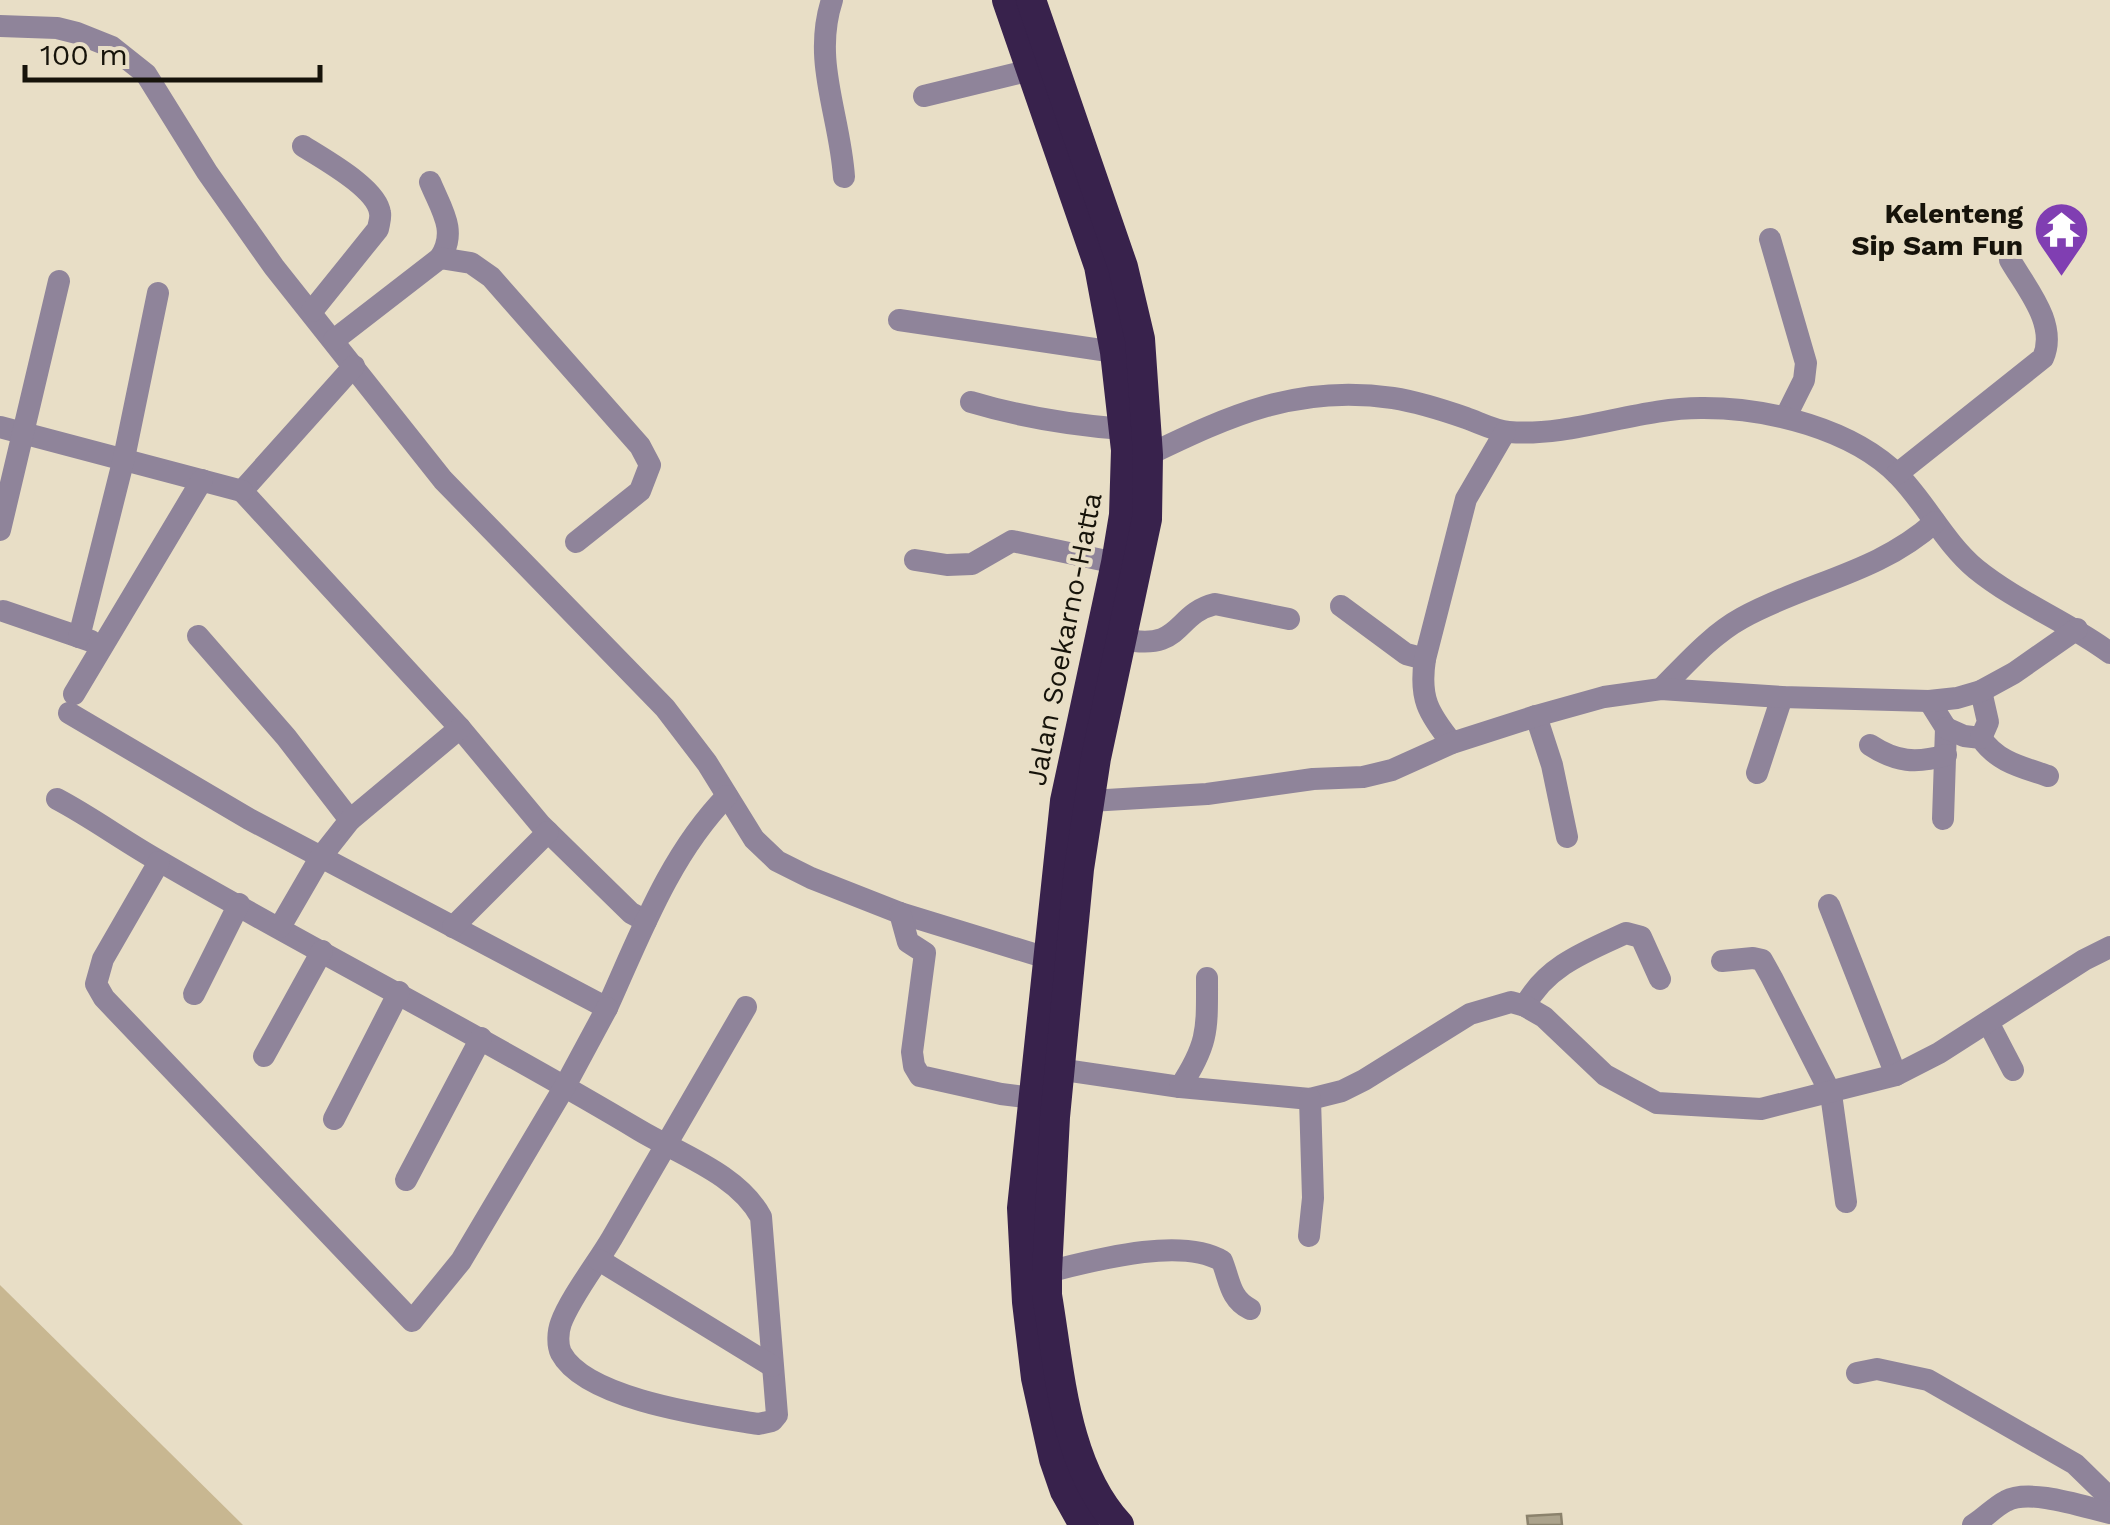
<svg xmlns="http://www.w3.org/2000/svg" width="2110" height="1525" viewBox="0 0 2110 1525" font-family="'Work Sans',sans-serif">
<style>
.green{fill:#c8b791}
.building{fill:#aca38c;stroke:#8b826c;stroke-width:2.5}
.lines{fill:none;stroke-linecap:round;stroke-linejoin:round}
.street{stroke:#8f849a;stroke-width:22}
.highway{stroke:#38224c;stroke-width:30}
.labels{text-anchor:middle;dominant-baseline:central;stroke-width:8;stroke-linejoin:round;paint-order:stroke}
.poi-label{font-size:28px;font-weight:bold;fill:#16130a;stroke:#e8dec6;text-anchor:end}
.street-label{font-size:28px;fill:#16130a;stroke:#e8dec6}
</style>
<rect width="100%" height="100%" fill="#e8dec6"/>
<path class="green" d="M 0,1285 L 243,1525 L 0,1525 Z"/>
<path class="building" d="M 1561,1514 L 1562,1525 L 1528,1525 L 1527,1516 Z"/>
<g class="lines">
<g class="street">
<path d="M 832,0 C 812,61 840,115 844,177"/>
<path d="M 0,26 L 57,28 L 77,33 L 112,47 L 146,74 L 207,172 L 274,267 L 443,480 L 665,708 L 707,763 L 754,839 L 777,861 L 811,878 L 900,913 L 1060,962"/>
<path d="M 924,96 L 1031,70"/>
<path d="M 303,146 C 323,159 377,188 380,213 C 381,218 379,223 378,229 L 312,311"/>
<path d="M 430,182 C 441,209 458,231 440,258"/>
<path d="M 1770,239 L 1806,363 L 1804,380 L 1786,416"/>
<path d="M 899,320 L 1115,352"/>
<path d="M 334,340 L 440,258 L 471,263 L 491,277 L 640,446 L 650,465 L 640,491 L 576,542"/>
<path d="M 354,366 L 242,491 L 460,728 L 540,824 L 631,913 L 646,921"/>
<path d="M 971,402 C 1021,417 1071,425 1123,429"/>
<path d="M 0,427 L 242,491"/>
<path d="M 1148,455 C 1231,415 1298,384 1393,398 C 1418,402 1443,410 1466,418 C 1480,423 1495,431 1509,432 C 1575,437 1638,407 1704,408 C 1768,408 1853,429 1899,476 C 1927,505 1945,543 1976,569 C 2018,603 2067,621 2110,653"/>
<path d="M 1897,474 L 2043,358 C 2058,324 2026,288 2010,260"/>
<path d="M 0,530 L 59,281"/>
<path d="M 915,560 L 947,565 L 972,564 L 1012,541 L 1116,563"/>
<path d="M 1341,606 L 1406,654 L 1425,659"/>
<path d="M 3,611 L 91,641"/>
<path d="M 198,636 L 286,737 L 350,820"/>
<path d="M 79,637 L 124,458 L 158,293"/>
<path d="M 1123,639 C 1183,652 1174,614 1215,604 L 1289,619"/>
<path d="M 1661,689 C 1686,664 1711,635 1742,618 C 1807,582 1877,574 1935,522"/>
<path d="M 74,694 L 202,480"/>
<path d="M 1929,701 L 1946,728 L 1943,819"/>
<path d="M 69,713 L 249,819 L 607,1008 C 640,935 670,854 727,796"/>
<path d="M 1536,716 L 1552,765 L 1567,837"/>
<path d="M 1946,728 L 1964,736 L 1981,738 C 1997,762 2022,767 2048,776"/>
<path d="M 1981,738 L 1988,722 L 1981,691"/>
<path d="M 1452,743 C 1428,713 1419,698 1425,659 L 1466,499 L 1505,432"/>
<path d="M 1870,745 C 1896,762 1916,764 1946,755"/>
<path d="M 1757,773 L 1782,697"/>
<path d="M 57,799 C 93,818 125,842 161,862 C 319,954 482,1036 639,1130 C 679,1154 738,1174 761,1217 L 777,1415 L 772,1421 L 758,1424 C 710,1416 586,1400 561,1353 C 557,1345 558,1331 561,1323 C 570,1298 598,1262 612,1238 C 657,1161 701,1084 746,1007"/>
<path d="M 1090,801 L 1207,794 L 1313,779 L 1363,777 L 1392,770 L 1452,743 L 1536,716 L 1604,697 L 1661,689 L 1782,697 L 1929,701 L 1957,698 L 1981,691 L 2014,673 L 2077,629"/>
<path d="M 159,862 L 103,959 L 96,984 L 104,998 L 412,1321 L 461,1261 L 565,1086 L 607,1008"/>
<path d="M 1829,905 L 1896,1075"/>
<path d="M 900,913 L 908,942 L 925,953 L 912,1052 L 914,1066 L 920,1076 L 1001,1094 L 1048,1100"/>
<path d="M 280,927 L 320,858 L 350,820 L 460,728"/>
<path d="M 453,927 L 548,832"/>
<path d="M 1722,961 L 1753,958 L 1762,960 L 1772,978 L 1831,1094 L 1846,1202"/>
<path d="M 194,994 L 239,904"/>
<path d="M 1525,1006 C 1546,966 1587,951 1626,933 L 1641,937 L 1660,979"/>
<path d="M 1988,1022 L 2013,1070"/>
<path d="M 264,1056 L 322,951"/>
<path d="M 1044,1067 L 1180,1087 L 1310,1099 L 1342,1091 L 1364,1080 L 1470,1014 L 1511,1002 L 1525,1006 L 1544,1017 L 1605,1075 L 1657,1103 L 1761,1109 L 1896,1075 L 1939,1053 L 2084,960 L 2110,947"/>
<path d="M 1180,1087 C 1209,1043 1207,1029 1207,978"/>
<path d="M 334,1119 L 399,992"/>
<path d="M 406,1180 L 481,1038"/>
<path d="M 1309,1236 L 1313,1198 L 1310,1099"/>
<path d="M 599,1260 L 772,1366"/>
<path d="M 1047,1272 C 1092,1261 1180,1236 1222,1261 C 1230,1281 1230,1299 1250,1309"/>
<path d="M 1857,1373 L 1877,1369 L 1928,1380 L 2075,1464 L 2110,1498"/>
<path d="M 1973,1525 C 1985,1518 1994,1507 2006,1501 C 2030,1488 2084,1507 2110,1513"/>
</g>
<g class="highway">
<path d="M 1007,0 L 1099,266 L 1115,352 L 1126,450 L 1124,515 L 1116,563 L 1065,801 L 1022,1208 L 1027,1302 L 1036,1378 L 1054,1459 L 1065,1491 L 1084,1525"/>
<path d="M 1031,0 L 1123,267 L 1140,339 L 1148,455 L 1147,519 L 1096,758 L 1079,869 L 1055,1117 L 1047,1272 L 1047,1295 C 1060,1371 1064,1465 1119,1525"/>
</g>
</g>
<defs>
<symbol id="temple-pin" viewBox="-11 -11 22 30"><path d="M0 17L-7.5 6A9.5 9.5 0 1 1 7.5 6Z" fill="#803eb2" stroke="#e8dec6"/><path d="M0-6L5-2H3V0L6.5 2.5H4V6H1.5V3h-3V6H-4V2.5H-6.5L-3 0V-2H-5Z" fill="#fff"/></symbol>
</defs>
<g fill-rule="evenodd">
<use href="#temple-pin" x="2030" y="198" width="63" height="86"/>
</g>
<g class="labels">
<g class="poi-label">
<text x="2023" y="213">Kelenteng<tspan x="2023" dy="32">Sip Sam Fun</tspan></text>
</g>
<g class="street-label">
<text transform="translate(1064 639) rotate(-79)">Jalan Soekarno-Hatta</text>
</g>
</g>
<path d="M25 65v15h295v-15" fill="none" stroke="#16130a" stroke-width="5"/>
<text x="40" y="65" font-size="30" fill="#16130a" stroke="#e8dec6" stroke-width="8" paint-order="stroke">100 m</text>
</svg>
